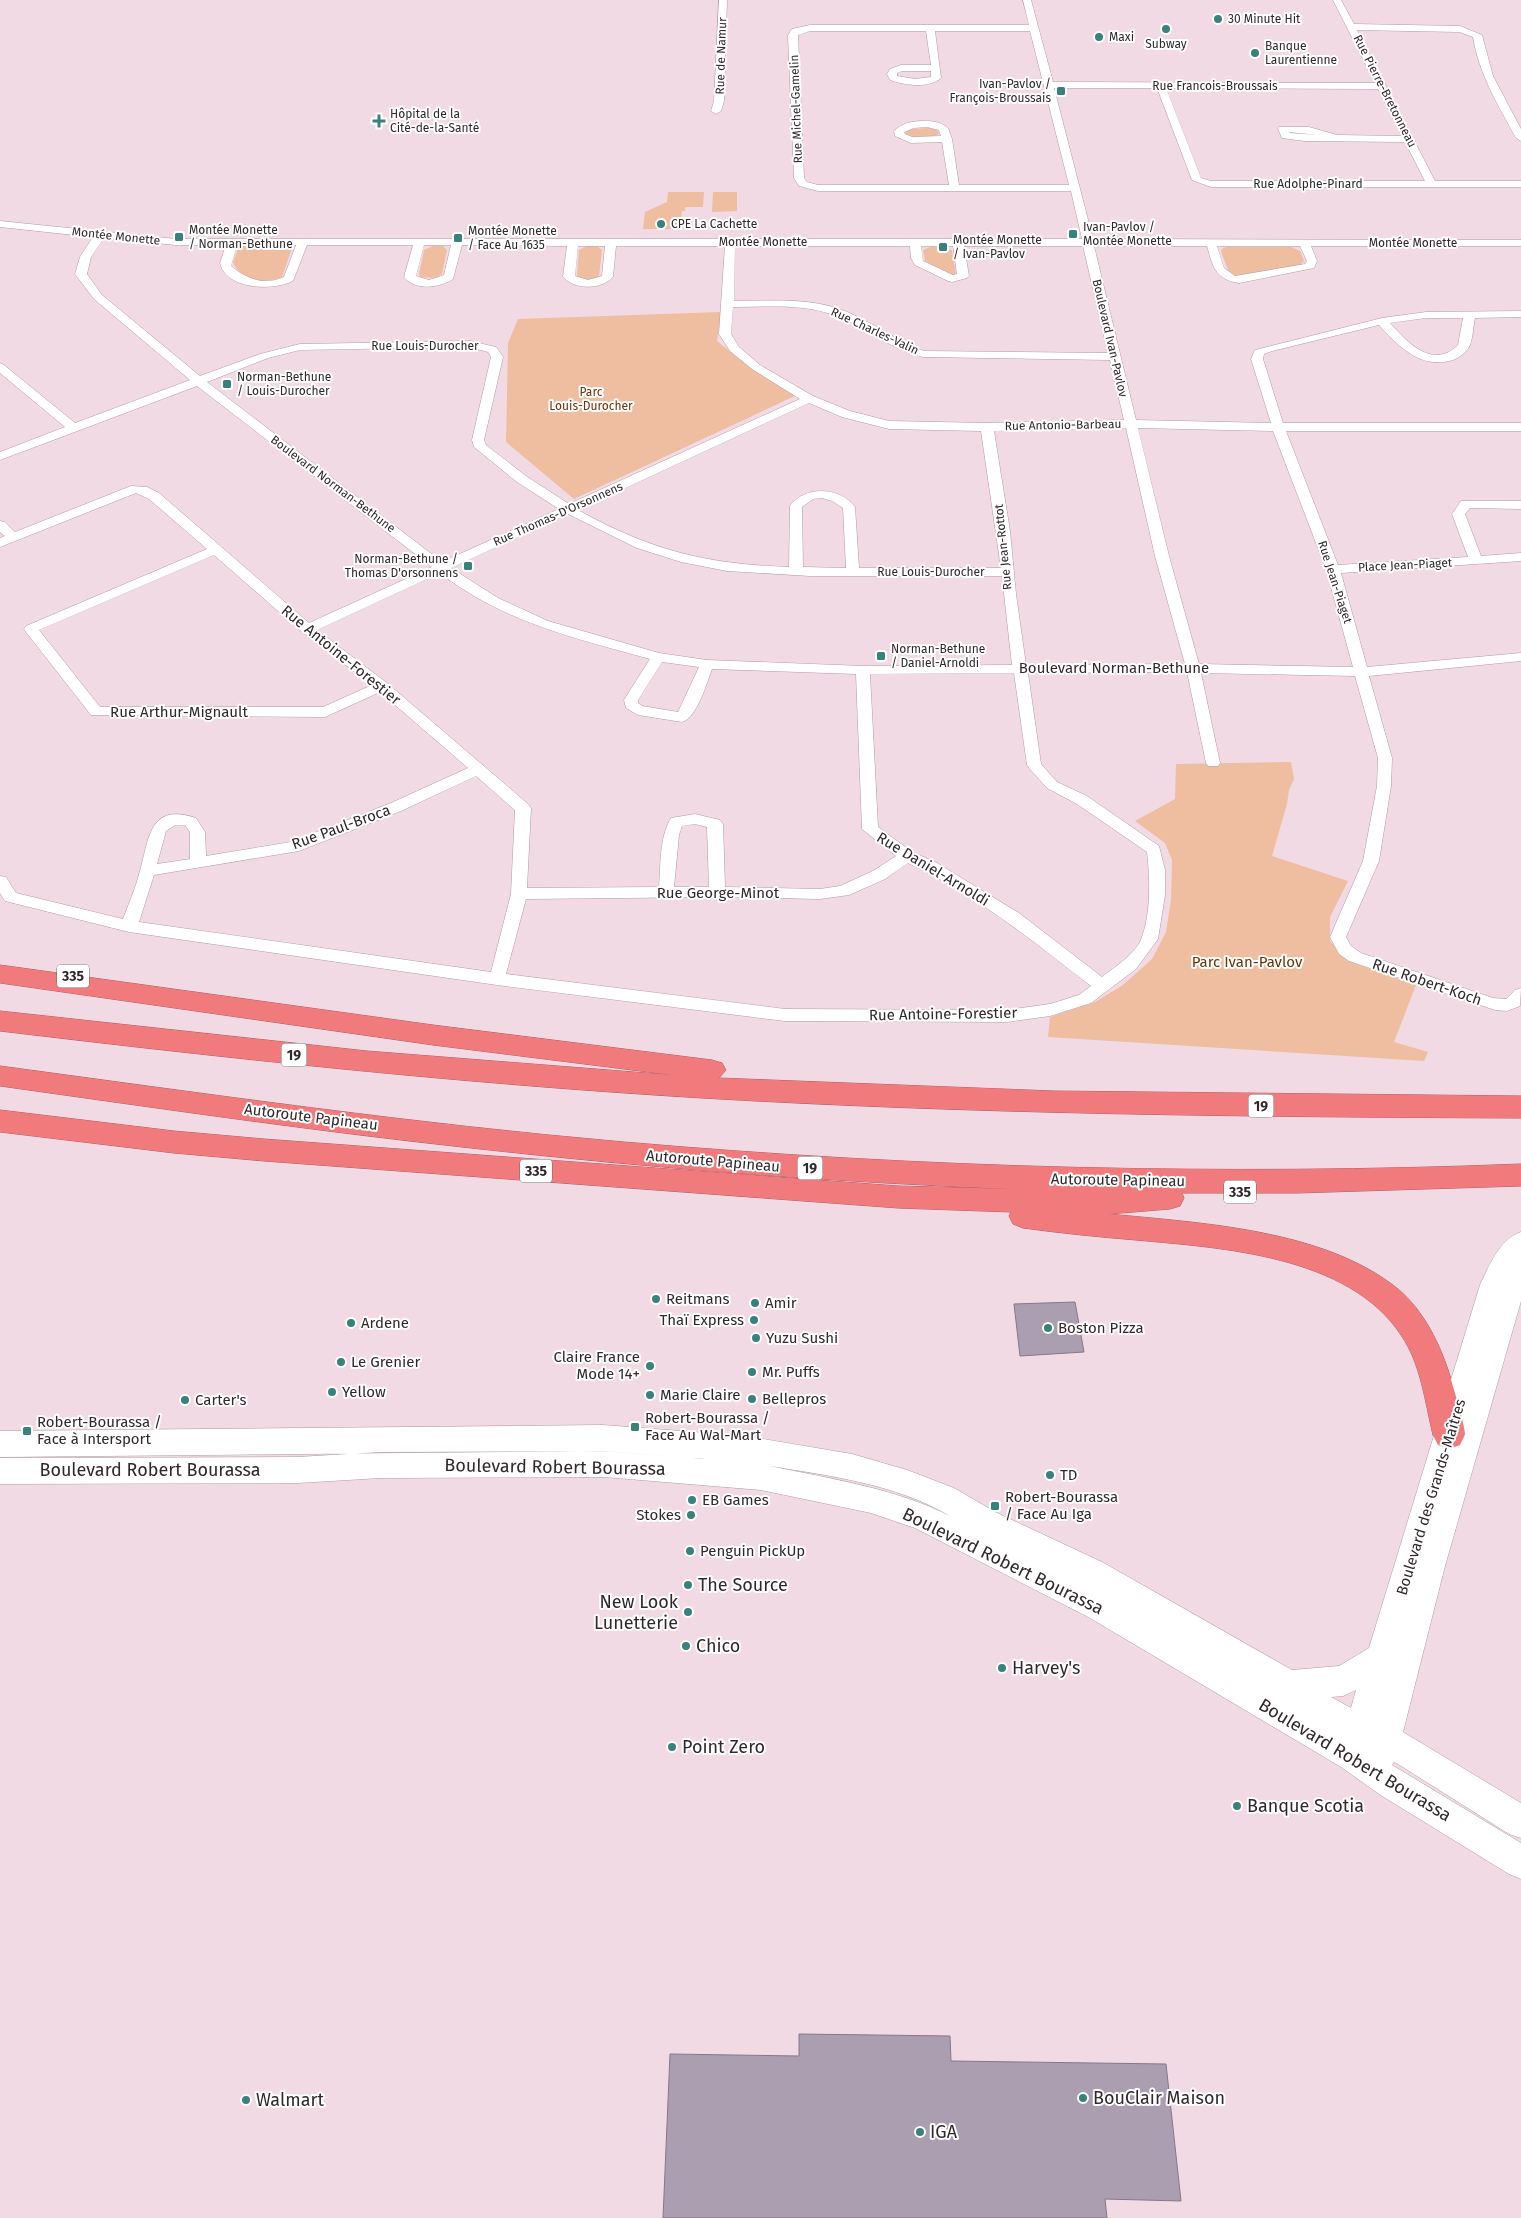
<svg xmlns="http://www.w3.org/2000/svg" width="1521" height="2218" viewBox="0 0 1521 2218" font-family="'Fira Sans',sans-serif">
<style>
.green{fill:#efbd9f}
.building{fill:#ab9eb0;stroke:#847788}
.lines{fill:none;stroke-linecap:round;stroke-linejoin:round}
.street-casing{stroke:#b19ba5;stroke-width:1}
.secondary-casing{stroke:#b19ba5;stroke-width:1}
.highway-casing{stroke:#ae5d61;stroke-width:1}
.street{fill:#fff;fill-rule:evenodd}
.secondary{fill:#fff;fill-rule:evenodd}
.highway{fill:#f17a7d;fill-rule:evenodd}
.poi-dot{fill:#39817d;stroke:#fff;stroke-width:2}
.labels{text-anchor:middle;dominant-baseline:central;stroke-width:4;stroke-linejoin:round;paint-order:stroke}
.far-poi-label{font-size:12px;fill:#31282c;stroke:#fff;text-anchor:start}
.far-street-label{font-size:12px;fill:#31282c;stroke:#fff}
.far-park-label{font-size:12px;fill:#6b3306;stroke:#fff}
.shield{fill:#fff;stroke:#6f686b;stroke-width:1}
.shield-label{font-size:14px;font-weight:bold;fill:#31282c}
.street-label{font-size:15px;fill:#31282c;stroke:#fff}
.park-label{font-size:15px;fill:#6b3306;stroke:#fff}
.poi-label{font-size:15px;fill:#31282c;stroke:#fff;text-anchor:start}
.near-street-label{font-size:18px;fill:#31282c;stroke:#fff}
.near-poi-label{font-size:18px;fill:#31282c;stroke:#fff;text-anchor:start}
</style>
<rect width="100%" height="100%" fill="#f2dae5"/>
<g class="green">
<path d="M 929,128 L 937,130 L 939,134 C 930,139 913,139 905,133 L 910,129 Z"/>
<path d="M 668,192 L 704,192 L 703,207 L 685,207 L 685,211 L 682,211 L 681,218 L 678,219 L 678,226 L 680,229 L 643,229 L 645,212 L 667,202 Z"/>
<path d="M 713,192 L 737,192 L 737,211 L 712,212 Z"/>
<path d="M 244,246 L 286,246 L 292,248 L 282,277 C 266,284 239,280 233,262 L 238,249 Z"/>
<path d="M 433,246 L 443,246 L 447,250 L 442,274 L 436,278 L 420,277 L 419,274 L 424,250 Z"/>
<path d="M 587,246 L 598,247 L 602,250 L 599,276 C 593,281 583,280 577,276 L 579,250 Z"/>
<path d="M 930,247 L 937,247 L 938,249 L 947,247 L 952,251 L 956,275 L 954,276 L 939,269 L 942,268 L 938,268 L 925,261 L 923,250 Z"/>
<path d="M 1227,247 L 1291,247 L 1300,251 L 1304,261 L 1300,265 L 1234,276 L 1229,273 L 1221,251 L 1223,248 Z"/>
<path d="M 721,312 L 717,341 L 751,368 L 797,395 L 574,499 L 506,442 L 508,343 L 518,319 Z"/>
<path d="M 1291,762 L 1294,779 L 1289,790 L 1287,804 L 1272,856 L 1348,881 L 1330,917 L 1330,941 L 1343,956 L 1359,965 L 1416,985 L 1394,1042 L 1428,1052 L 1424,1061 L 1048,1037 L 1050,1017 L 1095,1002 L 1123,985 L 1152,959 L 1166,932 L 1171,900 L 1172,860 L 1165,843 L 1135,821 L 1175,799 L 1176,764 Z"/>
</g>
<g class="building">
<path d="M 1075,1302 L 1084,1352 L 1020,1356 L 1014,1304 Z"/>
<path d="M 799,2034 L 950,2036 L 951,2061 L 1166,2064 L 1181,2201 L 1105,2199 L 1107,2218 L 663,2218 L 670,2054 L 799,2056 Z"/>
</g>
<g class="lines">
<defs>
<g id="street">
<path d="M 719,0 L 727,0 L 724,101 L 721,111 L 716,114 L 711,111 L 714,101 Z"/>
<path d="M 1023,0 L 1031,0 L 1053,82 L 1375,83 L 1333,0 L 1341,0 L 1354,24 L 1460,26 L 1482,35 L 1493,76 L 1521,129 L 1521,141 L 1516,138 C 1498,105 1479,74 1473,37 L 1459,32 L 1357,30 L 1435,181 L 1521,181 L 1521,187 L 1211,187 L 1192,180 L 1157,88 L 1054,88 L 1093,239 L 1521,240 L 1521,246 L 1311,246 L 1317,261 L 1314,268 L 1239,283 C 1215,279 1213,267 1207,246 L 1094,246 L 1136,420 L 1271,423 L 1251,359 L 1255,350 L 1382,318 L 1426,312 L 1521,311 L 1521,317 L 1475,318 C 1473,327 1473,337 1470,345 C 1468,351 1459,358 1453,360 C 1421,370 1398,346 1379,325 L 1272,351 L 1264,354 L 1263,359 L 1283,423 L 1521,423 L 1521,431 L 1286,431 L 1338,565 L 1468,557 L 1452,514 L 1461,501 L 1521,501 L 1521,509 L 1470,508 L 1465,514 L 1481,556 L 1521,553 L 1521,561 L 1341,573 L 1367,667 L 1521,653 L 1521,661 L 1369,676 L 1392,758 L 1391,786 L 1379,861 L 1346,937 L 1351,946 L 1361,953 L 1493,998 L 1506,999 L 1515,990 L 1521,988 L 1520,1006 L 1507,1011 L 1495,1010 L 1349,961 L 1339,954 L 1330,937 L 1363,861 L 1377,786 L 1378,758 L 1355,676 L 1201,673 L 1220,763 L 1218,766 L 1208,766 L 1206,763 L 1187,672 L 1028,673 L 1041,764 L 1057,782 L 1087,796 L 1159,846 L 1165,870 L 1165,895 L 1158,939 L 1136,969 L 1091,1003 L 1050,1016 L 1007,1022 L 785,1021 L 497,985 L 129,932 L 5,901 L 0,893 L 0,876 L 6,877 L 16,893 L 123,919 C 129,903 136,887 140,871 C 149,839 149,802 196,818 L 205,832 L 206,856 L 291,842 L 391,803 L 468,768 L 380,692 L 325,717 L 91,715 L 26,632 L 24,629 L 26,626 L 207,549 L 149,499 L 136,493 L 0,547 L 0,538 L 5,536 L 0,532 L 0,521 L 5,522 L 15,532 L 131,486 L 147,487 L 159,493 L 309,623 L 432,567 L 197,386 L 0,460 L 0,452 L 65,427 L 0,373 L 0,363 L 4,365 L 75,423 L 190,380 L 94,299 L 75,274 L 80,257 L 93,237 L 0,227 L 0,221 L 176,239 L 1082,239 L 1071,191 L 818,191 L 799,186 L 794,178 L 788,35 L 792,29 L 810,25 L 1029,25 ZM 810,31 L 926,31 L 931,65 L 901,65 L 890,69 L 887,74 L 890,80 C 904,85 928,89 941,78 L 935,31 L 1030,31 L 1069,185 L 959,185 L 952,139 L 948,128 C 936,117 905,119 894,131 L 895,136 L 911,143 L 942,142 L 949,185 L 818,185 L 807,182 L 804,178 L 798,35 ZM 902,71 L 931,71 L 931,77 L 915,79 L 897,76 L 897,73 ZM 1166,88 L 1378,89 L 1402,136 L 1337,135 L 1309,127 L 1279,127 L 1278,129 L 1282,138 L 1304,141 L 1405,142 L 1425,181 L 1211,181 L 1201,178 ZM 927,127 L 939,130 L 941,136 L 912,137 L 905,134 L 904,132 L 914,128 ZM 1289,132 L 1318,135 L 1290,133 ZM 104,238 L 176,245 L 226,245 L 220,263 C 226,290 273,291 293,281 L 307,245 L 413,245 L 404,277 C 416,291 439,288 453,279 L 462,245 L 567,246 L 563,277 C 575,290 601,290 613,277 L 616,246 L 725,246 L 719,334 L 730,351 L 752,369 L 800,399 L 569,504 L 526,476 L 486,445 L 484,440 L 503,357 L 496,347 L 470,341 L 300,344 L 260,354 L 200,376 L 102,295 L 87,274 L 91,257 ZM 237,245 L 296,245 L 284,277 C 265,286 246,279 231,266 ZM 424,245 L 451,245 L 444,275 L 429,280 L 416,276 ZM 578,246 L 605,246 L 602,276 L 588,280 L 575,276 ZM 735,246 L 910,246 L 911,258 L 915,265 L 948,281 L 952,282 L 967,278 L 969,276 L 964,246 L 1083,246 L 1108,353 L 924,351 C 896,341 872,322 845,311 C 809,297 771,301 734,301 ZM 921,246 L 953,246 L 957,274 L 953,275 L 923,261 ZM 1217,246 L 1300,246 L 1307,261 L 1305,264 L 1235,276 L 1224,268 ZM 733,307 C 767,307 804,303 836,316 C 866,327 891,350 923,357 L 1110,360 L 1124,420 L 987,423 L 889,421 L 850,411 L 813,396 L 760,365 L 739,347 L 731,334 ZM 1426,318 L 1463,318 L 1458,345 C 1433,370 1408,343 1390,323 ZM 470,347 L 488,352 L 491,357 L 472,440 L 474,447 L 517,482 L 559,509 L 442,562 L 207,382 L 268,358 L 300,350 ZM 809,403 L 842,417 L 889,429 L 981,431 L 1001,568 L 859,568 L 855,507 C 840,487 805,485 790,506 L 789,567 C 706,564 652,551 578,510 ZM 1126,428 L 1155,556 L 1185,664 L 1026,665 L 1016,594 L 1010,531 L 994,431 ZM 1138,428 L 1273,431 L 1326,569 L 1353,667 L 1199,664 L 1169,556 ZM 822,498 L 832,501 L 843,508 L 846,568 L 803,567 L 802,507 L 813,499 ZM 568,514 L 637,548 L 681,562 L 727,571 L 810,576 L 1002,576 L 1012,665 L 863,666 L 707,660 L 659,653 L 548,621 L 498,598 L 451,568 ZM 214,555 L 302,632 L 372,685 L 323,707 L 100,707 L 39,630 ZM 440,573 C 503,622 575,638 650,659 L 624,700 L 626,708 L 638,715 L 682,722 C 697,718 707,682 712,669 L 856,674 L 862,829 L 896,856 L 873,871 L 840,886 L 820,889 L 725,887 L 723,824 L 720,820 L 695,814 L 671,818 C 659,838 661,865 659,887 L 527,888 L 531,808 L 528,804 L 387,683 L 317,630 ZM 662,662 L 699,667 L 678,712 L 642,706 L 638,703 L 638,700 ZM 1014,673 L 1027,765 L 1029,768 L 1047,788 L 1077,804 L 1147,852 C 1150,878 1151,912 1142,937 C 1137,953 1115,967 1102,977 L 1019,913 L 937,863 L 912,852 L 878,827 L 870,674 ZM 476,776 L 515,810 L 511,894 L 491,972 L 139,922 L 154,875 L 299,851 L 401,811 ZM 695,824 L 707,827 L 709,887 L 674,887 L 679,835 L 682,826 ZM 185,825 L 190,832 L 190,859 L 157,864 L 166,831 L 175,825 ZM 908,863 C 975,894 1033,941 1091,986 L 1079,995 L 1050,1004 L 1007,1010 L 785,1009 L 506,974 L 526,899 L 717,897 L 820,899 L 849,895 L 885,879 Z"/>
</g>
<path id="secondary" d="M 1521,1232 L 1521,1301 L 1445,1566 L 1403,1732 L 1521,1803 L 1521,1838 L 1509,1834 L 1398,1764 L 1394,1762 L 1392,1765 L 1521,1843 L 1521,1879 L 1509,1874 L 1382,1796 L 1341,1767 L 1090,1618 L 915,1528 L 871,1513 L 761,1490 L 604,1477 L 381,1478 L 298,1483 L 0,1484 L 0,1458 L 298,1457 L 381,1452 L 604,1451 L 706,1459 L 603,1451 L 0,1457 L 0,1431 L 603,1425 L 745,1436 L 852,1454 L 907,1470 L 954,1488 L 995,1512 L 1102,1562 L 1292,1670 L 1339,1666 L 1369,1648 L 1480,1285 C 1489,1266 1499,1240 1521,1232 ZM 770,1466 C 831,1476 896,1484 950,1516 C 894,1488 831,1479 770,1466 ZM 1356,1690 L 1351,1708 L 1331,1697 L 1343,1696 Z"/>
<g id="highway">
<path d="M 0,965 L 433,1025 L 712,1060 L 722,1063 L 726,1070 L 719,1078 L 1054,1091 L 1521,1096 L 1521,1118 C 1248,1117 974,1114 702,1098 C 467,1084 233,1059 0,1031 L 0,1011 L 367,1051 L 672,1075 L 433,1045 L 0,983 Z"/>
<path d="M 0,1066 C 208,1094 415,1124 624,1142 C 923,1168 1221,1176 1521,1164 L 1521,1186 L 1297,1193 L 1182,1193 L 1184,1198 L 1180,1206 L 1170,1209 L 1109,1214 C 1200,1223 1324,1229 1398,1289 C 1424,1311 1440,1344 1450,1376 C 1453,1387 1465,1425 1465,1434 C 1464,1438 1461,1442 1460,1445 L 1449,1449 L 1438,1445 L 1433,1435 C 1425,1402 1421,1364 1401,1335 C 1348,1255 1222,1248 1136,1240 C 1098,1237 1060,1233 1023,1228 L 1013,1224 L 1009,1216 L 1011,1212 L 898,1208 L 264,1161 L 174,1153 L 0,1132 L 0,1110 L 174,1131 L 264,1139 L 898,1186 L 1011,1189 C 830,1182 650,1168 471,1148 C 314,1131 157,1108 0,1086 Z"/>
</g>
</defs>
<use href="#street" class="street-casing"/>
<use href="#secondary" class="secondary-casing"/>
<use href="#highway" class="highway-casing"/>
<use href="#street" class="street"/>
<use href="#secondary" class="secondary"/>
<use href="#highway" class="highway"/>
</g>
<g class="poi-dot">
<circle cx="1218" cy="19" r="5"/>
<circle cx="1166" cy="29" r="5"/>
<circle cx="1099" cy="37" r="5"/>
<circle cx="1255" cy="53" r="5"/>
<rect x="1056" y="86" width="10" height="10" rx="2.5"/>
<path d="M376.5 113.5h5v5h5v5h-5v5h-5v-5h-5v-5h5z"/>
<circle cx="661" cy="224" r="5"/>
<rect x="1068" y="229" width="10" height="10" rx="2.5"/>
<rect x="174" y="232" width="10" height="10" rx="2.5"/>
<rect x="453" y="233" width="10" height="10" rx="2.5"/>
<rect x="938" y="242" width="10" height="10" rx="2.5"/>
<rect x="222" y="379" width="10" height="10" rx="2.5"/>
<rect x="463" y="561" width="10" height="10" rx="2.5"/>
<rect x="876" y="651" width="10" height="10" rx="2.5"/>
<circle cx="656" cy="1299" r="5"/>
<circle cx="755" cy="1303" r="5"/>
<circle cx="754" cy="1320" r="5"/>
<circle cx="351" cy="1323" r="5"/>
<circle cx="1048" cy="1328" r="5"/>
<circle cx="756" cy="1338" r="5"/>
<circle cx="341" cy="1362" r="5"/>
<circle cx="650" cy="1366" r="5"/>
<circle cx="752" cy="1372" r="5"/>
<circle cx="332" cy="1392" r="5"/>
<circle cx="650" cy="1395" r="5"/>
<circle cx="752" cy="1399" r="5"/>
<circle cx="185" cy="1400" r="5"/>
<rect x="630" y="1422" width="10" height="10" rx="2.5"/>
<rect x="22" y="1426" width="10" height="10" rx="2.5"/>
<circle cx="1050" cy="1475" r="5"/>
<circle cx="692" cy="1500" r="5"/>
<rect x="990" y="1501" width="10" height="10" rx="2.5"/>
<circle cx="691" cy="1515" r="5"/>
<circle cx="690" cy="1551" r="5"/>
<circle cx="688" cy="1585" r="5"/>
<circle cx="688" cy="1612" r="5"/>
<circle cx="686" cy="1646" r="5"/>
<circle cx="1002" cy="1668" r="5"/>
<circle cx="672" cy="1747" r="5"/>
<circle cx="1237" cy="1806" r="5"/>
<circle cx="1083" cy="2098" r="5"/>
<circle cx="246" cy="2100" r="5"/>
<circle cx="920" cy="2132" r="5"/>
</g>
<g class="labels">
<g class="far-poi-label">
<text x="1228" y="19">30 Minute Hit</text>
<text x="1109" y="37">Maxi</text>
<text x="1166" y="44" text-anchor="middle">Subway</text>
<text x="1265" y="46">Banque<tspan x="1265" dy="14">Laurentienne</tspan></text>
<text x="1051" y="84" text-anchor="end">Ivan-Pavlov /<tspan x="1051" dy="14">François-Broussais</tspan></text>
<text x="390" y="114">Hôpital de la<tspan x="390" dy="14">Cité-de-la-Santé</tspan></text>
<text x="671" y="224">CPE La Cachette</text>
<text x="1083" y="227">Ivan-Pavlov /<tspan x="1083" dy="14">Montée Monette</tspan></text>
<text x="189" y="230">Montée Monette<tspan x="189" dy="14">/ Norman-Bethune</tspan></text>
<text x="468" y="231">Montée Monette<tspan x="468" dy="14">/ Face Au 1635</tspan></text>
<text x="953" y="240">Montée Monette<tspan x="953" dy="14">/ Ivan-Pavlov</tspan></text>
<text x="237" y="377">Norman-Bethune<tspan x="237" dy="14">/ Louis-Durocher</tspan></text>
<text x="458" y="559" text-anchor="end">Norman-Bethune /<tspan x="458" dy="14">Thomas D'orsonnens</tspan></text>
<text x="891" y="649">Norman-Bethune<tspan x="891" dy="14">/ Daniel-Arnoldi</tspan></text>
</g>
<g class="far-street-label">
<text transform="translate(721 56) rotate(-88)">Rue de Namur</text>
<text x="1215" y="86">Rue Francois-Broussais</text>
<text transform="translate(1385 91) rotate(63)">Rue Pierre-Bretonneau</text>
<text transform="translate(796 109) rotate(-92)">Rue Michel-Gamelin</text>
<text x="1308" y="184">Rue Adolphe-Pinard</text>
<text transform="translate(116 236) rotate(6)">Montée Monette</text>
<text x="763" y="242">Montée Monette</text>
<text x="1413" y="243">Montée Monette</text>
<text transform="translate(875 331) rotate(25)">Rue Charles-Valin</text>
<text transform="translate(1110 338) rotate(77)">Boulevard Ivan-Pavlov</text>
<text x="425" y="346">Rue Louis-Durocher</text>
<text transform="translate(1063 425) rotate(-1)">Rue Antonio-Barbeau</text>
<text transform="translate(333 484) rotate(37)">Boulevard Norman-Bethune</text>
<text transform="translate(558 514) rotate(-24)">Rue Thomas-D'Orsonnens</text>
<text transform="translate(1003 547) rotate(-96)">Rue Jean-Rottot</text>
<text transform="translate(1405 565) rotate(-3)">Place Jean-Piaget</text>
<text x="931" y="572">Rue Louis-Durocher</text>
<text transform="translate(1335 582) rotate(72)">Rue Jean-Piaget</text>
</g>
<g class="far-park-label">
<text x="591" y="392">Parc<tspan x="591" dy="14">Louis-Durocher</tspan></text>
</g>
<g class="shield">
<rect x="57" y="964.5" width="32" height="23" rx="4"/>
<rect x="281.5" y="1043.5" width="25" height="23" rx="4"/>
<rect x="1248.5" y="1094.5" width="25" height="23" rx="4"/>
<rect x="797.5" y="1156.5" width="25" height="23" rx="4"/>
<rect x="520" y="1159.5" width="32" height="23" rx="4"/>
<rect x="1224" y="1180.5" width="32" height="23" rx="4"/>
</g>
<g class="shield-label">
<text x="73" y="976">335</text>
<text x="294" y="1055">19</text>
<text x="1261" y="1106">19</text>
<text x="810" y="1168">19</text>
<text x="536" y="1171">335</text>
<text x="1240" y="1192">335</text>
</g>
<g class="street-label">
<text transform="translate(341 655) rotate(39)">Rue Antoine-Forestier</text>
<text x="1114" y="668">Boulevard Norman-Bethune</text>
<text x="179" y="712">Rue Arthur-Mignault</text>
<text transform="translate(341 827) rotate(-20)">Rue Paul-Broca</text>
<text transform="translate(933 869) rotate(31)">Rue Daniel-Arnoldi</text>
<text x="718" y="893">Rue George-Minot</text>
<text transform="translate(1427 982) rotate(19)">Rue Robert-Koch</text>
<text transform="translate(943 1014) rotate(-1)">Rue Antoine-Forestier</text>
<text transform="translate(311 1117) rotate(7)">Autoroute Papineau</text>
<text transform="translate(713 1161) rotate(5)">Autoroute Papineau</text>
<text transform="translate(1118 1180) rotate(1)">Autoroute Papineau</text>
<text transform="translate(1431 1497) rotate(-73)">Boulevard des Grands-Maîtres</text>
</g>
<g class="park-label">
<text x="1247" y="962">Parc Ivan-Pavlov</text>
</g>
<g class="poi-label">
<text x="666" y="1299">Reitmans</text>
<text x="765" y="1303">Amir</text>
<text x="744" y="1320" text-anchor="end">Thaï Express</text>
<text x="361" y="1323">Ardene</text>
<text x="1058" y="1328">Boston Pizza</text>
<text x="766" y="1338">Yuzu Sushi</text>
<text x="640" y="1357" text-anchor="end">Claire France<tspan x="640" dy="17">Mode 14+</tspan></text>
<text x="351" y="1362">Le Grenier</text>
<text x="762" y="1372">Mr. Puffs</text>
<text x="342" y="1392">Yellow</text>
<text x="660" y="1395">Marie Claire</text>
<text x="762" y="1399">Bellepros</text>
<text x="195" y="1400">Carter's</text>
<text x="645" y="1418">Robert-Bourassa /<tspan x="645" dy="17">Face Au Wal-Mart</tspan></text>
<text x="37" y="1422">Robert-Bourassa /<tspan x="37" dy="17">Face à Intersport</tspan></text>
<text x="1060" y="1475">TD</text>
<text x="1005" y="1497">Robert-Bourassa<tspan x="1005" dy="17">/ Face Au Iga</tspan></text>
<text x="702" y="1500">EB Games</text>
<text x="681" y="1515" text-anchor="end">Stokes</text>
<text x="700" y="1551">Penguin PickUp</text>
</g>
<g class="near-street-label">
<text transform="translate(555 1467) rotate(1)">Boulevard Robert Bourassa</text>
<text x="150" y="1470">Boulevard Robert Bourassa</text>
<text transform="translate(1003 1561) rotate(26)">Boulevard Robert Bourassa</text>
<text transform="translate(1355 1760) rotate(31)">Boulevard Robert Bourassa</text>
</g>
<g class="near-poi-label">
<text x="698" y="1585">The Source</text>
<text x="678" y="1602" text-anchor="end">New Look<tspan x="678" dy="21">Lunetterie</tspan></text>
<text x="696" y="1646">Chico</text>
<text x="1012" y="1668">Harvey's</text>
<text x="682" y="1747">Point Zero</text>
<text x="1247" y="1806">Banque Scotia</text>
<text x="1093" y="2098">BouClair Maison</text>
<text x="256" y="2100">Walmart</text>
<text x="930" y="2132">IGA</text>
</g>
</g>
</svg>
